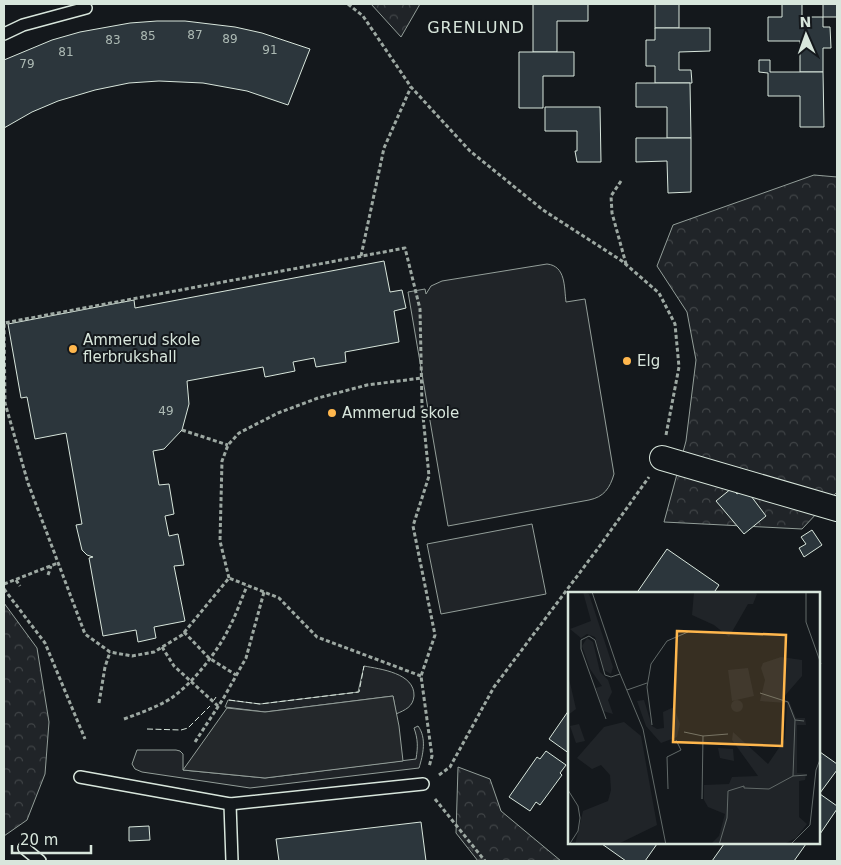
<svg xmlns="http://www.w3.org/2000/svg" width="841" height="865" viewBox="0 0 841 865" font-family="'DejaVu Sans',sans-serif">
<style>
.grass{fill:#202428;stroke:#939e99}
.forest{fill:url(#forest-crowns);stroke:#939e99}
.parking{fill:#24282b;stroke:#939e99}
.building{fill:#2c363c;stroke:#d8e6dc}
.lines{fill:none;stroke-linecap:round;stroke-linejoin:round}
.lane-casing{stroke:#d8e6dc;stroke-width:14}
.street-casing{stroke:#d8e6dc;stroke-width:26}
.path{stroke:#9da8a2;stroke-width:3;stroke-dasharray:4 2.5;stroke-linecap:butt}
.lane{stroke:#14181c;stroke-width:11}
.street{stroke:#14181c;stroke-width:24}
.fence{stroke:#d8e6dc;stroke-width:1;stroke-dasharray:6 2.5;stroke-linecap:butt}
.poi-dot{fill:#ffb74d;stroke:#14181c;stroke-width:2}
.labels{text-anchor:middle;dominant-baseline:central;stroke-width:4;stroke-linejoin:round;paint-order:stroke}
.number-label{font-size:12px;fill:#adbab4}
.poi-label{font-size:15px;fill:#d8e6dc;stroke:#14181c;text-anchor:start}
.neighbourhood-label{font-size:16px;letter-spacing:1px;fill:#d8e6dc;stroke:#14181c}
.inset-road{fill:none;stroke:#626a69;stroke-width:1}
.view{fill:#ffb74d;fill-opacity:0.15;stroke:#ffb74d;stroke-width:2.5}
.inset-edge{fill:none;stroke:#d8e6dc;stroke-width:2.5}
</style>
<defs>
<pattern id="forest-crowns" width="20" height="18" patternUnits="userSpaceOnUse" patternTransform="scale(1.25)"><rect width="20" height="18" fill="#202428"/><path d="M2 6a3 3 0 1 1 6 0M12 15a3 3 0 1 1 6 0" fill="none" stroke="#404447"/></pattern>
</defs>
<rect width="100%" height="100%" fill="#14181c"/>
<g class="grass">
<path d="M 547,264 C 566,266 564,287 566,302 L 585,299 L 614,474 C 610,488 604,497 589,500 L 448,526 L 408,292 L 425,289 L 426,294 L 431,286 L 442,281 Z"/>
<path d="M 532,524 L 546,594 L 441,614 L 427,544 Z"/>
<path d="M 364,666 C 380,669 415,673 414,696 C 413,707 405,710 396,714 L 393,696 L 265,712 L 225,707 L 228,700 L 260,704 L 358,692 Z"/>
<path d="M 418,726 C 427,738 423,755 419,768 L 250,788 L 142,772 L 135,769 L 132,764 L 137,750 L 176,750 L 180,751 L 183,754 L 183,770 L 265,778 L 416,759 C 418,747 418,739 414,728 Z"/>
</g>
<g class="forest">
<path d="M 371,4 L 420,4 L 401,37 Z"/>
<path d="M 814,175 L 837,177 L 837,492 L 802,529 L 664,522 L 686,441 L 696,360 L 687,312 L 657,266 L 673,225 Z"/>
<path d="M 4,603 L 37,648 L 49,722 L 45,774 L 27,820 L 4,836 Z"/>
<path d="M 458,767 L 490,779 L 501,811 L 561,861 L 478,861 L 456,833 Z"/>
</g>
<path class="parking" d="M 393,696 L 399,726 L 403,761 L 265,778 L 183,770 L 227,708 L 265,712 Z"/>
<g class="building">
<path d="M 533,4 L 588,4 L 588,21 L 557,21 L 557,52 L 533,52 Z"/>
<rect x="655" y="4" width="24" height="24"/>
<path d="M 782,4 L 802,4 L 802,17 L 823,17 L 823,27 L 830,27 L 831,48 L 823,48 L 823,72 L 800,72 L 800,41 L 768,41 L 768,17 L 782,17 Z"/>
<rect x="823" y="4" width="14" height="13"/>
<path d="M 157,21 L 185,21 L 235,27 L 262,33 L 310,49 L 288,105 L 247,91 L 203,83 L 159,81 L 129,83 L 95,90 L 58,101 L 32,112 L 4,128 L 4,60 L 52,40 L 80,32 L 130,23 Z"/>
<path d="M 655,28 L 710,28 L 710,51 L 679,52 L 679,70 L 691,70 L 692,83 L 655,83 L 655,66 L 646,66 L 646,40 L 655,40 Z"/>
<path d="M 519,52 L 574,52 L 574,76 L 543,76 L 543,108 L 519,108 Z"/>
<path d="M 759,60 L 770,60 L 770,72 L 823,72 L 824,127 L 800,127 L 800,96 L 768,96 L 768,73 L 759,72 Z"/>
<path d="M 636,83 L 690,83 L 691,138 L 667,138 L 667,107 L 636,107 Z"/>
<path d="M 545,107 L 600,107 L 601,162 L 577,162 L 575,151 L 577,151 L 577,131 L 545,131 Z"/>
<path d="M 636,138 L 691,138 L 691,192 L 668,193 L 667,161 L 636,162 Z"/>
<path d="M 384,261 L 390,292 L 402,290 L 406,308 L 394,311 L 399,342 L 345,352 L 346,362 L 316,367 L 314,358 L 293,362 L 295,371 L 265,377 L 263,367 L 187,381 L 189,404 L 182,430 L 164,449 L 153,451 L 159,485 L 169,484 L 174,514 L 165,516 L 169,536 L 178,534 L 184,565 L 174,566 L 185,621 L 154,627 L 156,638 L 138,642 L 136,630 L 103,636 L 89,558 L 93,557 L 87,555 L 82,550 L 76,525 L 82,524 L 66,433 L 35,439 L 27,397 L 21,398 L 8,324 L 134,300 L 135,308 Z"/>
<path d="M 732,488 L 737,494 L 745,488 L 766,516 L 744,534 L 716,501 Z"/>
<path d="M 812,530 L 822,545 L 804,557 L 799,548 L 806,544 L 801,537 Z"/>
<path d="M 667,549 L 719,585 L 713,594 L 636,594 Z"/>
<path d="M 569,710 L 570,711 L 570,754 L 549,739 Z"/>
<path d="M 546,751 L 566,765 L 560,773 L 562,775 L 540,805 L 536,802 L 530,811 L 509,797 L 537,757 L 540,759 Z"/>
<path d="M 820,752 L 837,764 L 837,770 L 820,793 Z"/>
<path d="M 820,794 L 837,806 L 837,809 L 820,834 Z"/>
<path d="M 421,822 L 426,861 L 279,861 L 276,839 Z"/>
<path d="M 149,826 L 150,840 L 129,841 L 129,827 Z"/>
<path d="M 602,844 L 657,844 L 645,861 L 626,861 Z"/>
<path d="M 724,844 L 806,844 L 794,861 L 712,861 Z"/>
</g>
<g class="lines">
<defs>
<g id="lane">
<path d="M 4,34 L 23,25 L 86,8"/>
<path d="M 80,777 L 230,804 L 423,784"/>
<path d="M 230,804 L 232,861"/>
<path d="M 24,848 L 40,861"/>
</g>
<path id="street" d="M 662,458 L 837,509"/>
</defs>
<use href="#lane" class="lane-casing"/>
<use href="#street" class="street-casing"/>
<g class="path">
<path d="M 348,4 L 363,16 L 411,87 L 470,151 L 543,210 L 622,261 L 659,293 L 675,324 L 679,367 L 666,435"/>
<path d="M 621,181 L 611,196 L 612,213 L 626,264"/>
<path d="M 361,256 L 384,148 L 411,87"/>
<path d="M 182,430 L 228,445"/>
<path d="M 48,575 L 51,566"/>
<path d="M 229,578 L 220,541 L 222,461 L 228,445 L 239,433 L 278,413 L 318,398 L 367,385 L 422,378"/>
<path d="M 16,580 L 20,586"/>
<path d="M 4,584 L 58,563"/>
<path d="M 4,589 L 45,643 L 85,739"/>
<path d="M 184,632 L 209,658 L 236,675"/>
<path d="M 162,647 L 174,666 L 218,706"/>
<path d="M 421,676 L 317,637 L 279,598 L 229,578 L 182,635 L 154,652 L 132,656 L 110,652 L 85,634 L 28,483 L 5,403 L 4,323 L 405,248 L 420,309 L 422,406 L 429,476 L 413,526 L 435,635 L 421,676 L 432,756 L 429,767"/>
<path d="M 99,703 L 105,667 L 110,652"/>
<path d="M 124,719 C 140,713 155,708 170,699 C 192,684 217,653 229,628 C 236,615 241,600 247,586"/>
<path d="M 195,742 L 223,699 L 246,658 L 264,592"/>
<path d="M 439,775 L 450,767 L 494,687 L 599,547 L 649,477"/>
<path d="M 435,799 L 485,861"/>
</g>
<use href="#lane" class="lane"/>
<use href="#street" class="street"/>
<g class="fence">
<path d="M 214,700 L 216,697"/>
<path d="M 229,700 L 260,704 L 359,692 L 364,666"/>
<path d="M 147,729 L 181,730 L 188,728 L 210,706"/>
</g>
</g>
<g class="poi-dot">
<circle cx="73" cy="349" r="5"/>
<circle cx="627" cy="361" r="5"/>
<circle cx="332" cy="413" r="5"/>
</g>
<g class="labels">
<g class="number-label">
<text x="195" y="35">87</text>
<text x="148" y="36">85</text>
<text x="230" y="39">89</text>
<text x="113" y="40">83</text>
<text x="270" y="50">91</text>
<text x="66" y="52">81</text>
<text x="27" y="64">79</text>
<text x="166" y="411">49</text>
</g>
<g class="poi-label">
<text x="83" y="340">Ammerud skole<tspan x="83" dy="17">flerbrukshall</tspan></text>
<text x="637" y="361">Elg</text>
<text x="342" y="413">Ammerud skole</text>
</g>
<g class="neighbourhood-label">
<text x="476" y="27">GRENLUND</text>
</g>
</g>
<g transform="translate(568 592)">
<rect width="252" height="252" fill="#14181c"/>
<path d="M 15,0 L 21,2 L 45,75 L 43,82 L 36,78 L 27,45 L 19,42 L 13,46 L 2,37 L 23,29 ZM 19,46 L 25,50 L 32,80 L 40,88 L 44,100 L 40,108 L 45,122 L 35,119 L 28,96 L 34,94 L 22,77 L 14,54 ZM 180,76 L 186,104 L 164,109 L 160,78 ZM163 114a6 6 0 1 1 12 0a6 6 0 1 1-12 0ZM 11,132 L 17,149 L 8,151 L 2,134 Z" fill="#202428"/>
<path d="M 126,0 L 187,0 L 189,2 L 185,12 L 180,12 L 161,45 L 146,33 L 124,23 ZM 213,65 L 234,68 L 234,84 L 214,107 L 221,109 L 228,126 L 237,126 L 238,133 L 229,133 L 229,181 L 238,182 L 237,188 L 231,189 L 231,225 L 239,232 L 228,246 L 216,252 L 143,252 L 151,244 L 157,222 L 140,215 L 136,208 L 136,193 L 161,192 L 164,185 L 190,184 L 164,148 L 165,140 L 200,172 L 217,147 L 219,111 L 192,109 L 197,88 L 193,76 L 195,71 ZM 0,82 L 8,117 L 0,123 ZM 76,108 L 84,134 L 89,137 L 96,136 L 95,120 L 106,115 L 112,132 L 109,145 L 93,151 L 78,134 L 69,109 ZM 56,130 L 73,144 L 89,233 L 50,252 L 7,253 L 15,219 L 40,209 L 43,198 L 42,183 L 33,173 L 24,177 L 9,166 L 36,135 ZM 150,156 L 165,157 L 166,169 L 152,166 Z" fill="#202428"/>
<path class="inset-road" d="M 24,0 L 50,77 L 75,137 L 98,253M 238,0 L 238,30 L 253,72M 59,98 L 79,91M 192,101 L 220,110 L 227,128 L 236,129M 38,127 L 13,57 L 13,48 L 21,44 L 27,48 L 37,83 L 43,85 L 52,82M 227,128 L 225,184 L 239,183M 84,133 L 79,95 L 83,72 L 99,49 L 120,40M 116,140 L 135,144 L 160,142M 100,197 L 99,165 L 113,158 L 108,148M 0,198 L 10,214 L 12,226 L 10,239 L 1,253M 134,207 L 135,144M 151,253 L 159,226 L 160,199 L 176,194 L 176,196 L 201,197 L 225,184M 222,253 L 242,233 L 248,178 L 253,165"/>
<path class="view" d="M 109,39 L 218,43 L 214,154 L 105,150 Z"/>
<rect width="252" height="252" class="inset-edge"/>
</g>
<rect width="841" height="865" fill="none" stroke="#d8e6dc" stroke-width="10"/>
<g transform="translate(806 35) rotate(358)" stroke="#14181c" stroke-width="4" paint-order="stroke">
<path d="M0-4L9 19L0 12L-9 19Z" fill="#d8e6dc"/>
<text y="-8" font-size="14" font-weight="bold" text-anchor="middle" fill="#d8e6dc">N</text>
</g>
<path d="M12 845v8h79v-8" fill="none" stroke="#d8e6dc" stroke-width="2.5"/>
<text x="20" y="845" font-size="15" fill="#d8e6dc" stroke="#14181c" stroke-width="4" paint-order="stroke">20 m</text>
</svg>
